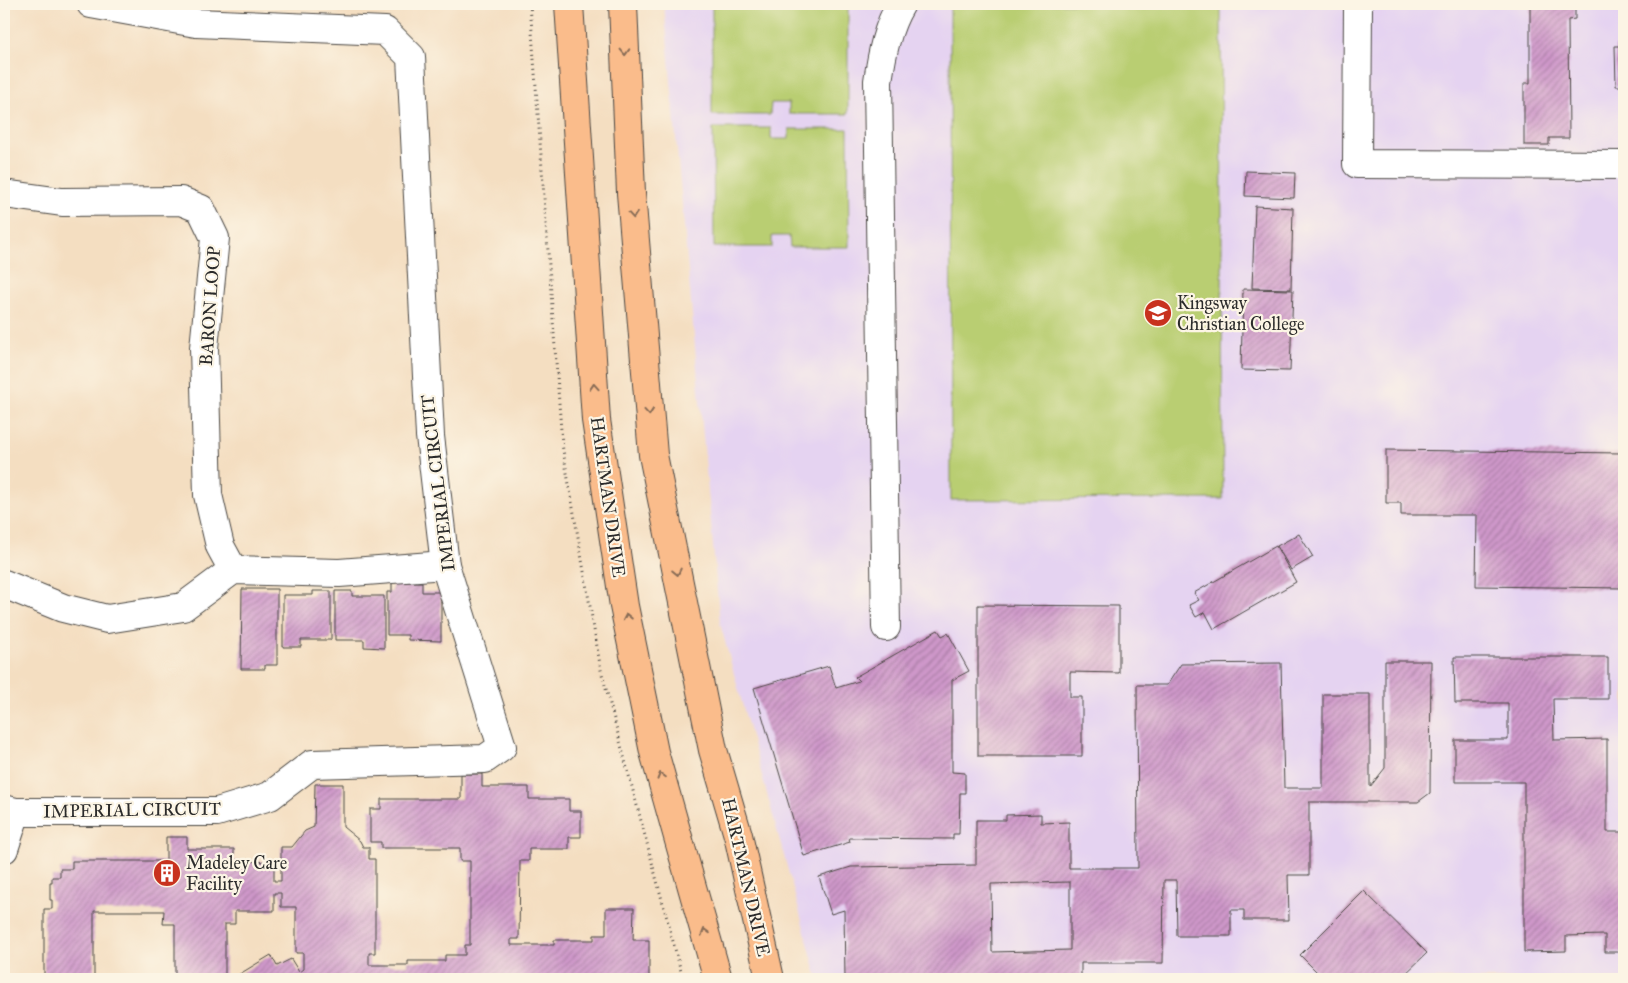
<svg xmlns="http://www.w3.org/2000/svg" width="1628" height="983" viewBox="0 0 1628 983" font-family="'IM FELL Great Primer',serif">
<style>
.built{fill:#e5d3f1}
.green{fill:#b9ce72;stroke:#727c4e}
.building{fill:url(#building-hatch);fill-rule:evenodd}
.lines{fill:none;stroke-linecap:round;stroke-linejoin:round}
.minor-casing{stroke:#494642;stroke-width:30}
.major-casing{stroke:#494642;stroke-width:30}
.path{stroke:#494642;stroke-width:3;stroke-dasharray:1 4;stroke-linecap:butt}
.minor{stroke:#fff;stroke-width:28}
.major{stroke:#fabc8b;stroke-width:28}
.oneway{stroke:#886c56}
.labels{text-anchor:middle;dominant-baseline:central;stroke-width:4.5;stroke-linejoin:round;paint-order:stroke}
.poi-label{font-size:18px;fill:#2b2b2b;stroke:#fcf5e5;text-anchor:start}
.street-label{font-size:18px;fill:#2b2b2b;stroke:#fcf5e5}
</style>
<defs>
<pattern id="building-hatch" width="6" height="6" patternUnits="userSpaceOnUse" patternTransform="scale(1.25)"><rect width="6" height="6" fill="#cf98ca"/><path d="M-1 1l2-2M0 6l6-6M5 7l2-2" fill="none" stroke="#a87ca4"/></pattern>
</defs>
<rect width="100%" height="100%" fill="#fcf5e5"/>
<filter id="ink" filterUnits="userSpaceOnUse"><feTurbulence type="fractalNoise" baseFrequency=".02" numOctaves="2"/><feDisplacementMap in="SourceGraphic" scale="10" xChannelSelector="R" yChannelSelector="G"/><feConvolveMatrix kernelMatrix="1 2 1 2 8 2 1 2 1" color-interpolation-filters="sRGB"/></filter>
<filter id="wash" filterUnits="userSpaceOnUse"><feTurbulence type="fractalNoise" baseFrequency=".0096" numOctaves="4" result="noise"/><feDisplacementMap in="SourceGraphic" scale="20" xChannelSelector="R" yChannelSelector="G"/><feGaussianBlur stdDeviation="1.12" result="paint"/><feColorMatrix in="noise" values="0 0 0 0 0 0 0 0 0 0 0 0 0 0 0 0 0 1.4 0 .05"/><feComposite in="paint" operator="in"/></filter>
<g filter="url(#wash)">
<rect width="100%" height="100%" fill="#f4dec1"/>
<path class="built" d="M 664,4 L 1624,4 L 1624,979 L 818,979 L 720,623 Z"/>
<g class="green">
<path d="M 712,4 L 771,4 L 771,6 L 788,6 L 788,4 L 848,4 L 848,114 L 789,114 L 789,103 L 771,103 L 770,115 L 712,115 Z"/>
<path d="M 950,4 L 1221,4 L 1223,499 L 951,500 Z"/>
<path d="M 713,128 L 771,128 L 771,139 L 789,139 L 789,129 L 848,129 L 849,247 L 790,247 L 789,236 L 772,236 L 772,247 L 714,247 Z"/>
</g>
<g id="blocks">
<g class="building">
<path d="M 1530,4 L 1575,4 L 1575,19 L 1568,20 L 1569,138 L 1549,138 L 1549,145 L 1524,145 L 1524,83 L 1530,83 Z"/>
<path d="M 1615,46 L 1624,46 L 1624,86 L 1616,86 Z"/>
<path d="M 1246,171 L 1295,173 L 1294,198 L 1245,196 Z"/>
<path d="M 1255,206 L 1293,208 L 1291,289 L 1252,288 Z"/>
<path d="M 1243,289 L 1293,290 L 1290,371 L 1241,370 Z"/>
<path d="M 1386,450 L 1623,453 L 1622,588 L 1476,586 L 1477,515 L 1401,515 L 1401,503 L 1386,503 Z"/>
<path d="M 1299,534 L 1313,557 L 1291,570 L 1277,546 Z"/>
<path d="M 1276,546 L 1296,582 L 1214,629 L 1205,612 L 1196,617 L 1189,605 L 1199,600 L 1194,593 Z"/>
<path d="M 392,582 L 422,582 L 422,592 L 441,592 L 441,641 L 408,640 L 408,635 L 387,635 L 387,592 L 392,592 Z"/>
<path d="M 242,589 L 277,589 L 277,665 L 265,665 L 265,669 L 241,669 Z"/>
<path d="M 313,591 L 331,591 L 331,640 L 301,640 L 301,647 L 283,647 L 283,595 L 313,595 Z"/>
<path d="M 335,591 L 352,591 L 352,596 L 384,596 L 384,648 L 364,647 L 364,640 L 335,640 Z"/>
<path d="M 978,605 L 1119,606 L 1119,673 L 1070,672 L 1070,697 L 1082,697 L 1082,756 L 978,756 Z"/>
<path d="M 938,630 L 942,636 L 948,633 L 969,671 L 952,680 L 952,772 L 965,773 L 965,793 L 960,793 L 959,834 L 953,834 L 953,839 L 849,838 L 850,842 L 804,856 L 754,688 L 829,666 L 836,688 L 859,681 L 855,677 Z"/>
<path d="M 1454,657 L 1608,657 L 1608,699 L 1553,699 L 1554,740 L 1607,739 L 1607,832 L 1624,832 L 1624,952 L 1605,952 L 1605,935 L 1566,936 L 1566,951 L 1524,952 L 1524,782 L 1455,782 L 1455,740 L 1508,740 L 1508,703 L 1455,703 Z"/>
<path d="M 1385,661 L 1431,661 L 1430,793 L 1418,802 L 1309,802 L 1309,875 L 1288,875 L 1289,920 L 1244,920 L 1244,910 L 1231,910 L 1231,936 L 1177,936 L 1176,880 L 1164,880 L 1163,963 L 1081,963 L 1081,979 L 845,979 L 844,910 L 831,914 L 819,877 L 851,867 L 976,865 L 976,820 L 1006,820 L 1006,815 L 1041,814 L 1041,823 L 1069,822 L 1069,868 L 1138,868 L 1137,685 L 1167,685 L 1181,664 L 1281,663 L 1284,788 L 1323,788 L 1323,694 L 1370,694 L 1370,787 L 1385,768 ZM 1070,882 L 1070,950 L 992,952 L 991,884 Z"/>
<path d="M 461,774 L 482,774 L 482,787 L 529,787 L 529,799 L 569,799 L 569,811 L 581,811 L 581,837 L 569,837 L 569,849 L 529,849 L 529,861 L 520,861 L 519,939 L 511,939 L 511,945 L 554,945 L 554,940 L 594,940 L 594,935 L 606,935 L 606,908 L 634,908 L 633,940 L 649,940 L 649,979 L 241,979 L 238,975 L 271,955 L 277,966 L 291,959 L 299,972 L 303,969 L 303,953 L 296,953 L 296,907 L 281,907 L 281,893 L 274,893 L 274,911 L 235,911 L 235,924 L 225,924 L 225,979 L 175,979 L 175,924 L 163,924 L 164,911 L 94,911 L 94,979 L 44,979 L 44,909 L 52,909 L 52,900 L 50,900 L 50,882 L 52,882 L 52,877 L 60,877 L 60,869 L 72,869 L 72,861 L 166,861 L 166,837 L 187,837 L 187,849 L 234,849 L 234,861 L 274,862 L 274,881 L 281,881 L 281,847 L 292,847 L 305,831 L 314,827 L 315,784 L 343,784 L 343,827 L 360,841 L 363,847 L 369,847 L 369,859 L 375,859 L 375,953 L 369,953 L 369,965 L 408,965 L 408,961 L 445,961 L 445,955 L 465,955 L 465,945 L 470,945 L 470,861 L 460,861 L 460,848 L 381,848 L 381,842 L 370,842 L 370,809 L 381,809 L 381,799 L 461,799 Z"/>
<path d="M 1364,891 L 1427,953 L 1400,979 L 1324,979 L 1300,955 Z"/>
</g>
</g>
</g>
<g filter="url(#ink)">
<use href="#blocks" fill-opacity="0" stroke="#494642" stroke-width="1"/>
<g class="lines">
<defs>
<g id="minor">
<path d="M 1358,4 L 1357,164 L 1624,165"/>
<path d="M 4,194 L 62,202 L 181,201 L 201,209 L 215,238 L 204,348 L 208,495 L 220,546 L 233,570"/>
<path d="M 4,584 L 63,608 L 107,619 L 183,607 L 233,570 L 339,573 L 445,565"/>
<path d="M 886,627 L 878,81 C 882,54 887,27 901,4"/>
<path d="M 4,809 L 16,812 L 217,812 L 270,796 L 312,764 L 485,759 L 502,747 L 445,565 L 430,436 L 411,57 L 385,31 L 196,23 L 91,4"/>
<path d="M 4,849 L 16,812"/>
</g>
<g id="major">
<path d="M 569,4 L 596,420 L 624,606 L 654,752 L 718,979"/>
<path d="M 623,4 L 631,193 L 653,455 L 713,750 L 738,835 L 770,979"/>
</g>
</defs>
<use href="#minor" class="minor-casing"/>
<use href="#major" class="major-casing"/>
<path class="path" d="M 530,4 L 562,444 L 601,670 L 683,979"/>
<use href="#minor" class="minor"/>
<use href="#major" class="major"/>
</g>
<defs><path id="oneway-chevron" d="M-2-3.5L2.5 0L-2 3.5" fill="none" stroke-width="1.6" stroke-linecap="round" stroke-linejoin="round" transform="scale(1.25)"/></defs>
<g class="oneway">
<use href="#oneway-chevron" transform="translate(625 52) rotate(88)"/>
<use href="#oneway-chevron" transform="translate(633 215) rotate(85)"/>
<use href="#oneway-chevron" transform="translate(594 387) rotate(-94)"/>
<use href="#oneway-chevron" transform="translate(649 412) rotate(85)"/>
<use href="#oneway-chevron" transform="translate(677 572) rotate(78)"/>
<use href="#oneway-chevron" transform="translate(627 617) rotate(-101)"/>
<use href="#oneway-chevron" transform="translate(661 776) rotate(-106)"/>
<use href="#oneway-chevron" transform="translate(705 932) rotate(-106)"/>
</g>
</g>
<defs>
<symbol id="school-disc" viewBox="-11 -11 22 22"><circle r="9.5" fill="#c8321e" stroke="#fcf5e5"/><path d="M0-5L7-2L0 1L-7-2ZM-4 1L0 2.5L4 1V4Q0 6-4 4Z" fill="#fff"/></symbol>
<symbol id="building-disc" viewBox="-11 -11 22 22"><circle r="9.5" fill="#c8321e" stroke="#fcf5e5"/><path d="M-4-6H4V6H1V3H-1V6H-4ZM-2.5-4.3h1.7v1.8h-1.7ZM.8-4.3h1.7v1.8H.8ZM-2.5-1h1.7V.8h-1.7ZM.8-1h1.7V.8H.8Z" fill="#fff"/></symbol>
</defs>
<g fill-rule="evenodd">
<use href="#school-disc" x="1142" y="297" width="32" height="32"/>
<use href="#building-disc" x="151" y="857" width="32" height="32"/>
</g>
<g class="labels">
<g class="poi-label">
<text x="1177" y="303">Kingsway<tspan x="1177" dy="21">Christian College</tspan></text>
<text x="186" y="863">Madeley Care<tspan x="186" dy="21">Facility</tspan></text>
</g>
<g class="street-label">
<text transform="translate(210 306) rotate(-86)">BARON LOOP</text>
<text transform="translate(438 483) rotate(-97)">IMPERIAL CIRCUIT</text>
<text transform="translate(608 497) rotate(82)">HARTMAN DRIVE</text>
<text transform="translate(132 810) rotate(-1)">IMPERIAL CIRCUIT</text>
<text transform="translate(746 877) rotate(77)">HARTMAN DRIVE</text>
</g>
</g>
<rect width="1628" height="983" fill="none" stroke="#fcf5e5" stroke-width="20"/>
</svg>
